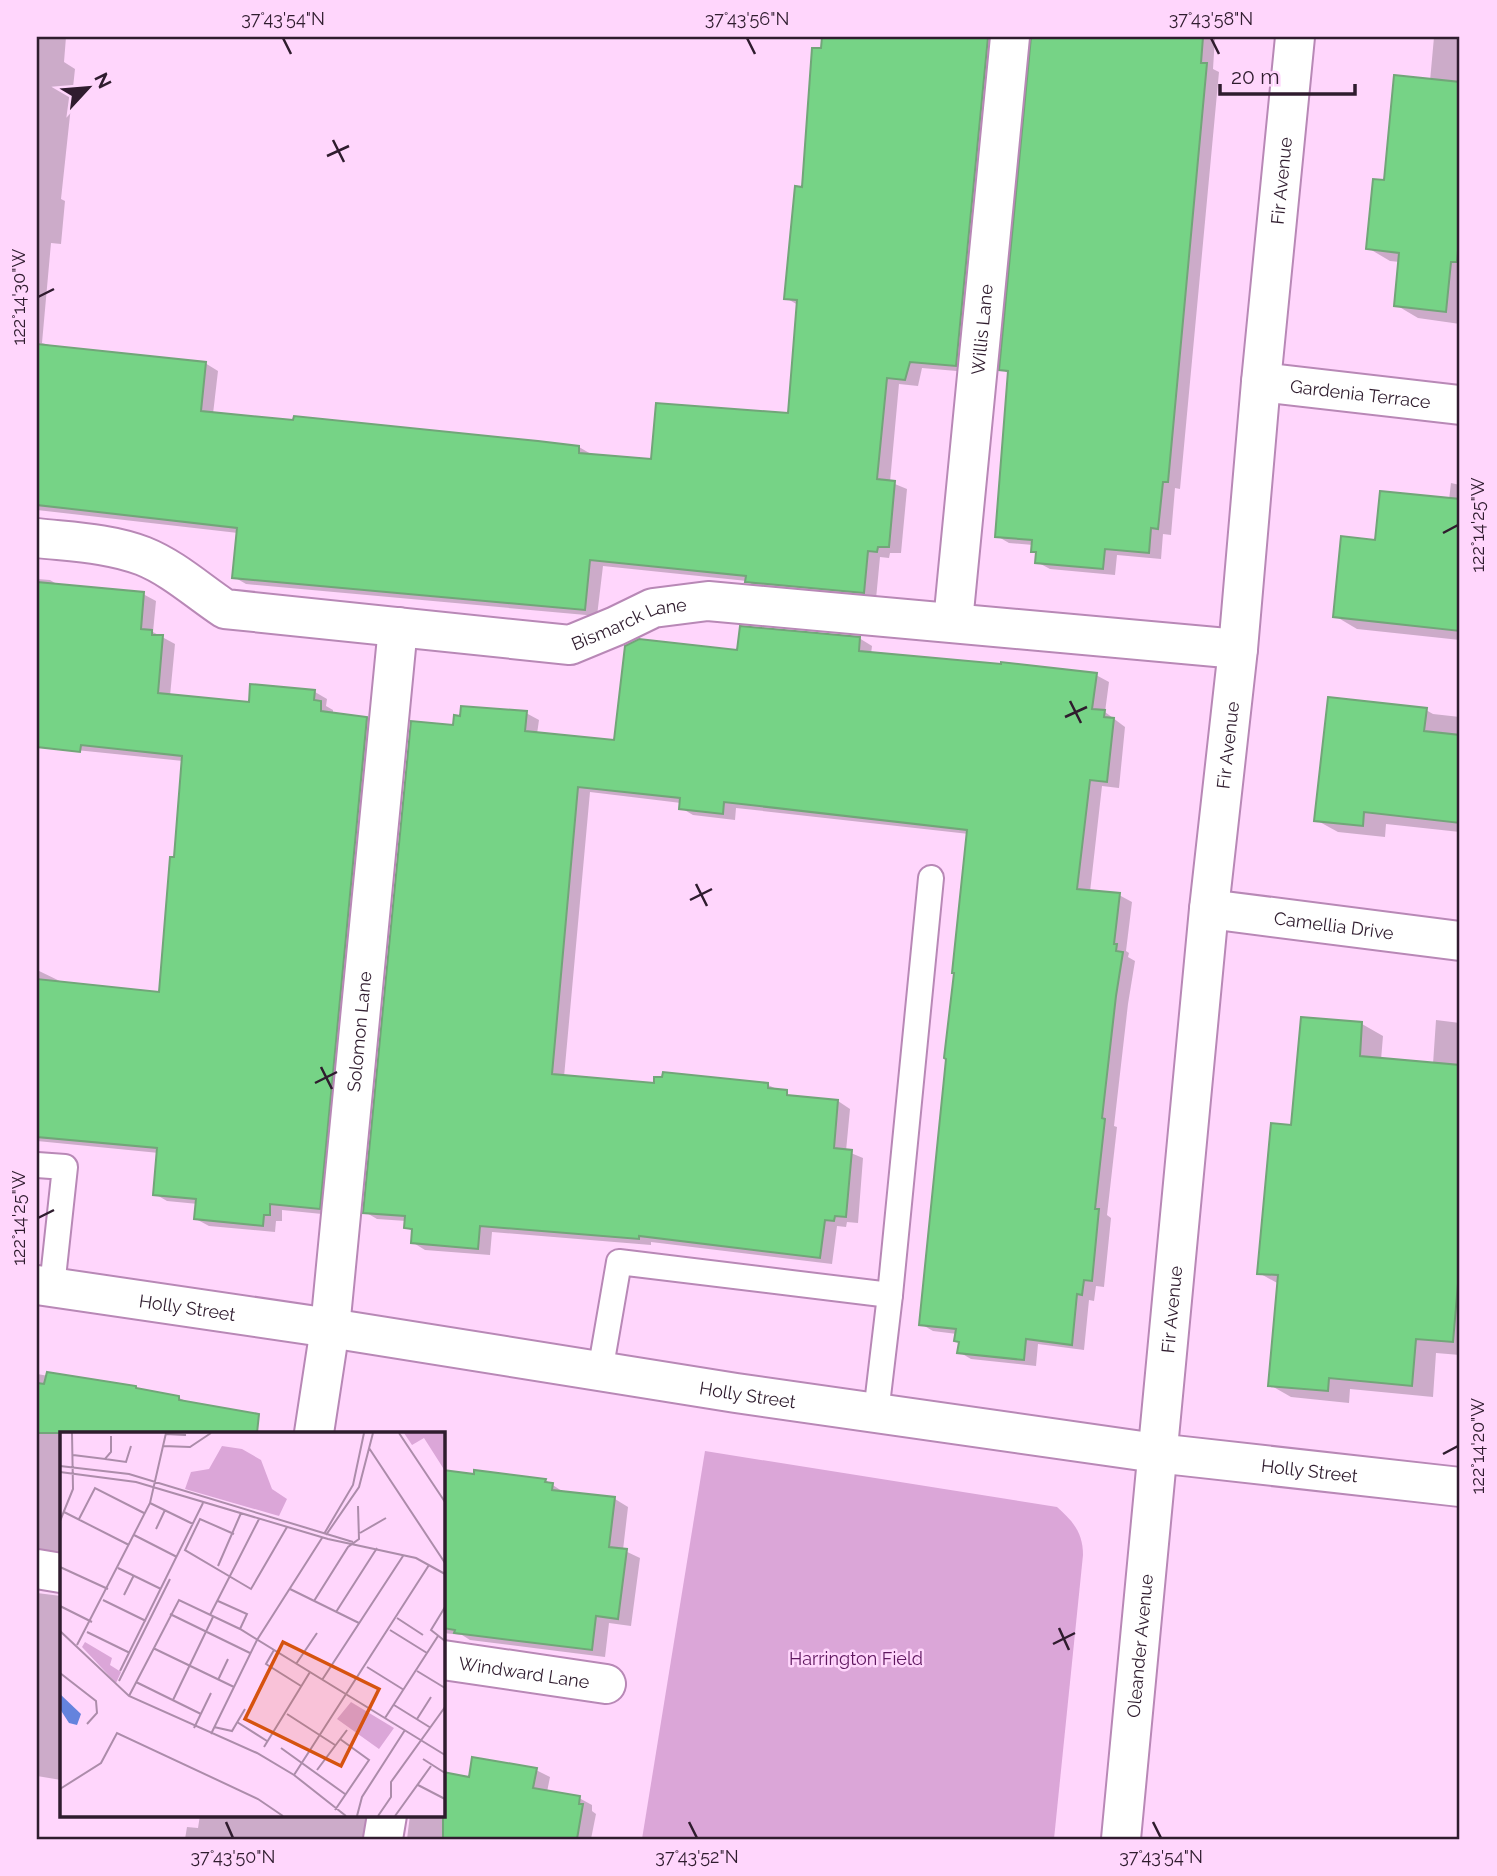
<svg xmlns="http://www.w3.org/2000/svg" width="1497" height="1876" viewBox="0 0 1497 1876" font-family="Raleway,sans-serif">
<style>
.green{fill:#dba6d8}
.shadow{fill:#0003}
.building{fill:#76d386;stroke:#72a579;stroke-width:2}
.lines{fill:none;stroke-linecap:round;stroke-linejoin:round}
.service-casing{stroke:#b888b6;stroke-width:28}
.minor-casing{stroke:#b888b6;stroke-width:42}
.service{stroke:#fff;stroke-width:24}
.minor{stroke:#fff;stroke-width:38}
.ticks{fill:none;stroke:#2f1c2e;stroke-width:2.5}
.labels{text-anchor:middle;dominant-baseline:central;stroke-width:5;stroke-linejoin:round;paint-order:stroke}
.street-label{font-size:18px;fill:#2f1c2e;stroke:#ffd6fc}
.park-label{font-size:18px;fill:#5f175f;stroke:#ffd6fc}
.inset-road{fill:none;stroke:#ac8caa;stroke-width:2}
.view{fill:#d6530f;fill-opacity:0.15;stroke:#d6530f;stroke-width:3.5}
.inset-edge{fill:none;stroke:#2f1c2e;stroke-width:3.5}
.neatline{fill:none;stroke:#2f1c2e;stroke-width:2.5}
.ticks-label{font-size:18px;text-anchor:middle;fill:#2f1c2e}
</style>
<rect width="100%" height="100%" fill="#ffd6fc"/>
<path class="green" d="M 705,1451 L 1057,1507 C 1073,1521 1083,1533 1083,1555 L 1054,1839 L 642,1839 Z"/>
<g class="shadow">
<path d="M 37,37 L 66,37 L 64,62 L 75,69 L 61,199 L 65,201 L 61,244 L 51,243 L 42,343 L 57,347 L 205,363 L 218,371 L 213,414 L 579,447 L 591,454 L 652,461 L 789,415 L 798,305 L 786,298 L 824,37 L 1002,37 L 968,372 L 922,368 L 918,386 L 899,384 L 890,482 L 907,489 L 901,553 L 890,553 L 889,558 L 880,557 L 876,599 L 759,589 L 747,581 L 603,566 L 597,616 L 246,584 L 234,577 L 238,533 L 37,510 Z"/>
<path d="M 1033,37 L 1215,37 L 1213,69 L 1219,72 L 1180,489 L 1175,488 L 1171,535 L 1163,534 L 1161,559 L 1117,555 L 1115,575 L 1050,569 L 1037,562 L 1038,553 L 1033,551 L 1033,545 L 1009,543 L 997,536 L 1010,374 L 1001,369 Z"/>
<path d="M 1434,37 L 1460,37 L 1460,324 L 1418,318 L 1396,305 L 1400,262 L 1390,261 L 1368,248 L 1385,182 L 1430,81 Z"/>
<path d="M 1451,483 L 1460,485 L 1460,640 L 1357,629 L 1335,616 L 1376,542 L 1449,500 Z"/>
<path d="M 37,579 L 50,580 L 60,586 L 143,594 L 156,601 L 153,632 L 175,644 L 170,696 L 250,704 L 315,692 L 327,699 L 326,706 L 333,710 L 333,714 L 367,718 L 379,726 L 332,1215 L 282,1210 L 282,1221 L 276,1221 L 275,1232 L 209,1226 L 196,1219 L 198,1204 L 167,1201 L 155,1194 L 159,1153 L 37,1141 L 37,970 L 66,984 L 161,994 L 183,761 L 37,746 Z"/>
<path d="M 859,638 L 872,646 L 871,654 L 1096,675 L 1109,682 L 1105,712 L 1125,727 L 1119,788 L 1102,786 L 1090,892 L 1119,895 L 1132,902 L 1126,951 L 1129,953 L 1128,957 L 1135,961 L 1128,1004 L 1114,1126 L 1117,1127 L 1107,1215 L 1111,1218 L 1104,1287 L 1096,1286 L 1094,1301 L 1089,1300 L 1084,1350 L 1038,1344 L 1036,1366 L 971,1359 L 959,1352 L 960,1343 L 956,1341 L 957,1334 L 933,1331 L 921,1324 L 969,834 L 736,808 L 735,820 L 693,815 L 681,808 L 681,803 L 590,792 L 564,1077 L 656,1085 L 768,1085 L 796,1098 L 838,1101 L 850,1109 L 846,1151 L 863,1158 L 858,1223 L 847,1222 L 846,1227 L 837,1226 L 832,1264 L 651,1242 L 651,1245 L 492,1232 L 490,1255 L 425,1250 L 412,1242 L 413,1231 L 406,1227 L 406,1221 L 377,1219 L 365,1212 L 454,727 L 526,713 L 539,720 L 537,734 L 615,742 L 739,652 Z"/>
<path d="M 1426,710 L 1433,714 L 1460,717 L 1460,832 L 1386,824 L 1385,837 L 1338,832 L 1316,820 Z"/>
<path d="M 1436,1020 L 1460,1023 L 1460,1355 L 1436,1353 L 1433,1397 L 1350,1389 L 1349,1403 L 1291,1397 L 1270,1385 L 1279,1284 L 1259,1273 L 1293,1127 L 1362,1024 L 1383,1036 L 1381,1060 L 1433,1064 Z"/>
<path d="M 37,1374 L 179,1398 L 241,1425 L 239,1433 L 61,1433 L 61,1555 L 37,1561 Z"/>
<path d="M 443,1472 L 545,1480 L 565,1493 L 615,1499 L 628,1507 L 623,1550 L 640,1558 L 631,1626 L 609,1623 L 605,1657 L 470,1640 L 462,1635 L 443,1633 Z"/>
<path d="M 37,1593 L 61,1596 L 61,1780 L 37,1776 Z"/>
<path d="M 536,1770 L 550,1777 L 547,1792 L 579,1798 L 592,1805 L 592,1811 L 596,1814 L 591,1839 L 407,1839 L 410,1815 L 443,1815 L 443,1774 L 470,1779 Z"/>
<path d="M 200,1815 L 380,1815 L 375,1839 L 185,1839 L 187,1827 L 198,1828 Z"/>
</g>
<g class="building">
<path d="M 822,37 L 988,37 L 956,366 L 910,362 L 905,380 L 887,378 L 877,479 L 895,481 L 889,547 L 878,547 L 877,552 L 868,551 L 864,593 L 745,582 L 746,576 L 590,560 L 585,610 L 232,578 L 237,528 L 37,505 L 37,344 L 206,362 L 201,411 L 293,420 L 294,416 L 538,441 L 579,446 L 579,453 L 651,459 L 656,403 L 788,413 L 797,300 L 784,299 L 795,186 L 802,187 L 812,48 L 821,48 Z"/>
<path d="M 1031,37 L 1203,37 L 1201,63 L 1207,63 L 1168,482 L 1163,482 L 1158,529 L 1151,528 L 1149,553 L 1105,549 L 1103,569 L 1035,563 L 1036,552 L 1031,552 L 1032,540 L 995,537 L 1008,371 L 999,370 Z"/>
<path d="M 1394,75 L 1460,82 L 1460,227 L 1457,262 L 1451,262 L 1446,312 L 1394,306 L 1399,253 L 1366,249 L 1373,179 L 1384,180 Z"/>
<path d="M 1380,491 L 1460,499 L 1460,631 L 1333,617 L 1341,536 L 1375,540 Z"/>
<path d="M 37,582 L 144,592 L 141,629 L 152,630 L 152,635 L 163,635 L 158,693 L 249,702 L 250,684 L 315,690 L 314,700 L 321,701 L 321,711 L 367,717 L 320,1209 L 270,1204 L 270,1215 L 264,1215 L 263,1226 L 194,1219 L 196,1199 L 153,1195 L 157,1148 L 37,1137 L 37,979 L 159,992 L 170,857 L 174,857 L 182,756 L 81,745 L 80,752 L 37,747 Z"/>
<path d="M 740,626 L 860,637 L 859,651 L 1001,664 L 1001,662 L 1097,673 L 1092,709 L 1105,710 L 1104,717 L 1114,718 L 1107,782 L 1090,780 L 1077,889 L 1120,893 L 1114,944 L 1117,944 L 1116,951 L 1123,952 L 1116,996 L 1102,1118 L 1105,1119 L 1095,1209 L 1099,1209 L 1092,1281 L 1084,1280 L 1082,1295 L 1077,1294 L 1072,1345 L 1026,1339 L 1024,1360 L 957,1353 L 959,1342 L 954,1341 L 956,1329 L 919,1325 L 946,1059 L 944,1058 L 954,973 L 952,973 L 967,830 L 724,802 L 723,814 L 679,809 L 680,798 L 578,787 L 552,1074 L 654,1083 L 654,1077 L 662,1077 L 663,1072 L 768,1083 L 768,1088 L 787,1090 L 787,1095 L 838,1100 L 834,1148 L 852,1150 L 846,1217 L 835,1216 L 834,1221 L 825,1220 L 820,1258 L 639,1236 L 639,1239 L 480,1226 L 478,1249 L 411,1243 L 412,1229 L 404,1228 L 405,1216 L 363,1213 L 411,721 L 453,725 L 454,715 L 460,716 L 461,706 L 527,711 L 525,731 L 614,740 L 625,646 L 639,639 L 737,650 Z"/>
<path d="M 1328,697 L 1427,708 L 1424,731 L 1460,735 L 1460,823 L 1364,812 L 1363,826 L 1314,821 Z"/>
<path d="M 1301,1017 L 1362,1022 L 1360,1056 L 1460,1065 L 1460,1260 L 1453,1342 L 1416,1339 L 1412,1386 L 1329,1378 L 1328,1391 L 1268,1386 L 1278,1275 L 1257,1274 L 1271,1123 L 1291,1125 Z"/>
<path d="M 47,1372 L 136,1386 L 136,1388 L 179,1396 L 179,1400 L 259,1414 L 257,1433 L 37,1433 L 37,1383 L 44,1384 Z"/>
<path d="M 443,1470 L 474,1474 L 474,1470 L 546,1479 L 545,1482 L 553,1483 L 552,1490 L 615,1497 L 609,1547 L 627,1549 L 618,1619 L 596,1616 L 592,1650 L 454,1633 L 455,1630 L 443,1628 Z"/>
<path d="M 472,1757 L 537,1768 L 533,1788 L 580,1796 L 579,1804 L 583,1804 L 577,1839 L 443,1839 L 443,1772 L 469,1777 Z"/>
</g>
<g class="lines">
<defs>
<g id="service">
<path d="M 37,1165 L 65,1167 L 52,1287"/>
<path d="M 600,1372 L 619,1262 L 890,1295"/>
<path d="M 876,1413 L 890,1295 L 931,878"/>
</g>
<g id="minor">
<path id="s1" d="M 1261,382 L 1460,405"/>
<path id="s2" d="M 37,538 C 73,542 109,543 143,556 C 173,568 198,591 225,609 L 570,645 L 616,626 L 653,608 L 708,601 L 1238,649"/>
<path id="s3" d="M 953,622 L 1010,37"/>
<path id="s4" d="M 1209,909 L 1460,941"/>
<path id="s5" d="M 37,1285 L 330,1328 L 736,1393 L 1156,1453 L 1460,1487"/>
<path id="s6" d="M 314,1433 L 330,1328 L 398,627"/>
<path d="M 37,1569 L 61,1573"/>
<path id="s7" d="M 443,1660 L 606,1684"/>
<path d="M 383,1839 L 387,1815"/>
<path id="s8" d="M 1121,1839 L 1209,909 L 1238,649 L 1261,382 L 1295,37"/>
</g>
</defs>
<use href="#service" class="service-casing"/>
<use href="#minor" class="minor-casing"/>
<use href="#service" class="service"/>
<use href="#minor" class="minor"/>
</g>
<path class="ticks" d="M 283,38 L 291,54M 747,38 L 755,54M 1211,38 L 1219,54M 333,140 L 344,162M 327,156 L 349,146M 38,297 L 54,289M 1443,533 L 1458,525M 1070,701 L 1081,723M 1065,717 L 1087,707M 696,884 L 707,906M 690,900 L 712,889M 321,1067 L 332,1089M 315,1083 L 337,1072M 38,1218 L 54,1210M 1443,1454 L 1458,1446M 1059,1628 L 1069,1650M 1053,1644 L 1075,1633M 226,1822 L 233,1838M 689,1822 L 697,1838M 1153,1822 L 1161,1838"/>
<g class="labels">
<g class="street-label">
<text stroke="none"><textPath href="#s8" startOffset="1666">Fir Avenue</textPath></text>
<text stroke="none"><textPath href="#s3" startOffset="294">Willis Lane</textPath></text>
<text stroke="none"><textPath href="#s1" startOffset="100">Gardenia Terrace</textPath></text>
<text stroke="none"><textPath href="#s2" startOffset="616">Bismarck Lane</textPath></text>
<text stroke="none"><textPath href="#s8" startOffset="1099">Fir Avenue</textPath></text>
<text stroke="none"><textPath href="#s4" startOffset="126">Camellia Drive</textPath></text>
<text stroke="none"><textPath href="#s6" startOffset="404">Solomon Lane</textPath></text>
<text stroke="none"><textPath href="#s5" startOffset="152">Holly Street</textPath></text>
<text stroke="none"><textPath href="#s8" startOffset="532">Fir Avenue</textPath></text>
<text stroke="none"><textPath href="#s5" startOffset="719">Holly Street</textPath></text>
<text stroke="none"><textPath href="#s5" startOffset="1286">Holly Street</textPath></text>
<text stroke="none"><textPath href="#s8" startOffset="194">Oleander Avenue</textPath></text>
<text stroke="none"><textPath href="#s7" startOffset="82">Windward Lane</textPath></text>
</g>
<g class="park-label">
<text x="856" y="1658">Harrington Field</text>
</g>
</g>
<g transform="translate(60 1432)">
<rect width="385" height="385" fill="#ffd6fc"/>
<path d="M 344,1 L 385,1 L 385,39 L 364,6 L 352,13 ZM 162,14 L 182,17 L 201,28 L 212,57 L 227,67 L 219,84 L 125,57 L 131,40 L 149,37 ZM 25,210 L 52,226 L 50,233 L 61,240 L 56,251 L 22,215 ZM 291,270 L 334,296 L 319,317 L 277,287 Z" fill="#dba6d8"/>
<path d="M 0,262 L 21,282 L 17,293 L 9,291 L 0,277 Z" fill="#6483dd"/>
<path class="inset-road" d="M 339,1 L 385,70M 105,2 L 126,3M 103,14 L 130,15 L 151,1M 309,16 L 385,131M 13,23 L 45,27 L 51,20 L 51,4M 45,27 L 66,30 L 71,14M 0,34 L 69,42 L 293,110M 0,40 L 76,50 L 268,107 L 356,126 L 385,142M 90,71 L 133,92M 4,80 L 69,113M 19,87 L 35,56 L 84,81M 0,89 L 13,57 L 12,1M 96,97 L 105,78M 300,101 L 326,86M 174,102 L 140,87 L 125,118 L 191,157 L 227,95M 264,102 L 293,53 L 304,1M 74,103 L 117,125M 266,103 L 299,55 L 313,1M 158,134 L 181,81M 0,135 L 48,157M 58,136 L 101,157M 230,157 L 299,191M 64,163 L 74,143M 43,168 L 86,189M 158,169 L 187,182 L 180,197M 254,169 L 288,115 L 299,107 L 298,74M 0,174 L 32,190M 385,175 L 371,198 L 385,209M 276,180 L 317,116M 110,182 L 190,221M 150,183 L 199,87M 337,186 L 363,203M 330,198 L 367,221M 0,199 L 69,264 L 197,321 L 234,343 L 286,384M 27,200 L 70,221M 17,213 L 90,71 L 106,1M 93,216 L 174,255M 214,218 L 206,232 L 241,254M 236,232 L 257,201M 307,235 L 344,258M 60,239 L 143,71M 357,239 L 385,256M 0,241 L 36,269 L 37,281 L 27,292M 158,248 L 168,227M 262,248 L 343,124M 59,249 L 110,147M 76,250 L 141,282M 69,264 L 119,168 L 180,197 L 385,323M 113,268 L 153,185M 334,273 L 371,296M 227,282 L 275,313M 325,286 L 378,204M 357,287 L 371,265M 177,290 L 207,309M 154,295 L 172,299 L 185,277M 134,296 L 151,261M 151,302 L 197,208 L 262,106M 204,315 L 250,240M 221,316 L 285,362M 363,327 L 385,341M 257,338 L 287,298M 234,343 L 369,133M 358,353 L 385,367M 0,357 L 41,331 L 57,301 L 198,367 L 223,384M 275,378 L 309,328 L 280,307M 297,384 L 302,365 L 345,298M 318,384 L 331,365 L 331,350 L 385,275M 335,384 L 371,334"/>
<path class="view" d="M 223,210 L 319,257 L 281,334 L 185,287 Z"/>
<rect width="385" height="385" class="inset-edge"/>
</g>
<rect width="1497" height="1876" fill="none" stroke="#ffd6fc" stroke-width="77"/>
<g transform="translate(88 88) rotate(64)" stroke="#ffd6fc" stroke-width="5" paint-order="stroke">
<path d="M0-5L12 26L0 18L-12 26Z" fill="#2f1c2e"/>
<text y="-10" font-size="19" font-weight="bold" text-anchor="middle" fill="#2f1c2e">N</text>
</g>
<path d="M1220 84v10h135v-10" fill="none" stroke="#2f1c2e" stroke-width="3.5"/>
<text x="1231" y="84" font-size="21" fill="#2f1c2e" stroke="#ffd6fc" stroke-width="5" paint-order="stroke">20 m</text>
<rect x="38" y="38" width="1420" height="1800" class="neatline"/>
<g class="ticks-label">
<text x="283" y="25">37°43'54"N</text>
<text x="747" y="25">37°43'56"N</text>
<text x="1211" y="25">37°43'58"N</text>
<text transform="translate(19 297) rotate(-90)" y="6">122°14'30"W</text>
<text transform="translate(1478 525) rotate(-90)" y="6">122°14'25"W</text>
<text transform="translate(19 1218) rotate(-90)" y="6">122°14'25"W</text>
<text transform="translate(1478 1446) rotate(-90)" y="6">122°14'20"W</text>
<text x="233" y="1863">37°43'50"N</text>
<text x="697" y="1863">37°43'52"N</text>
<text x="1161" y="1863">37°43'54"N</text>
</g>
</svg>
